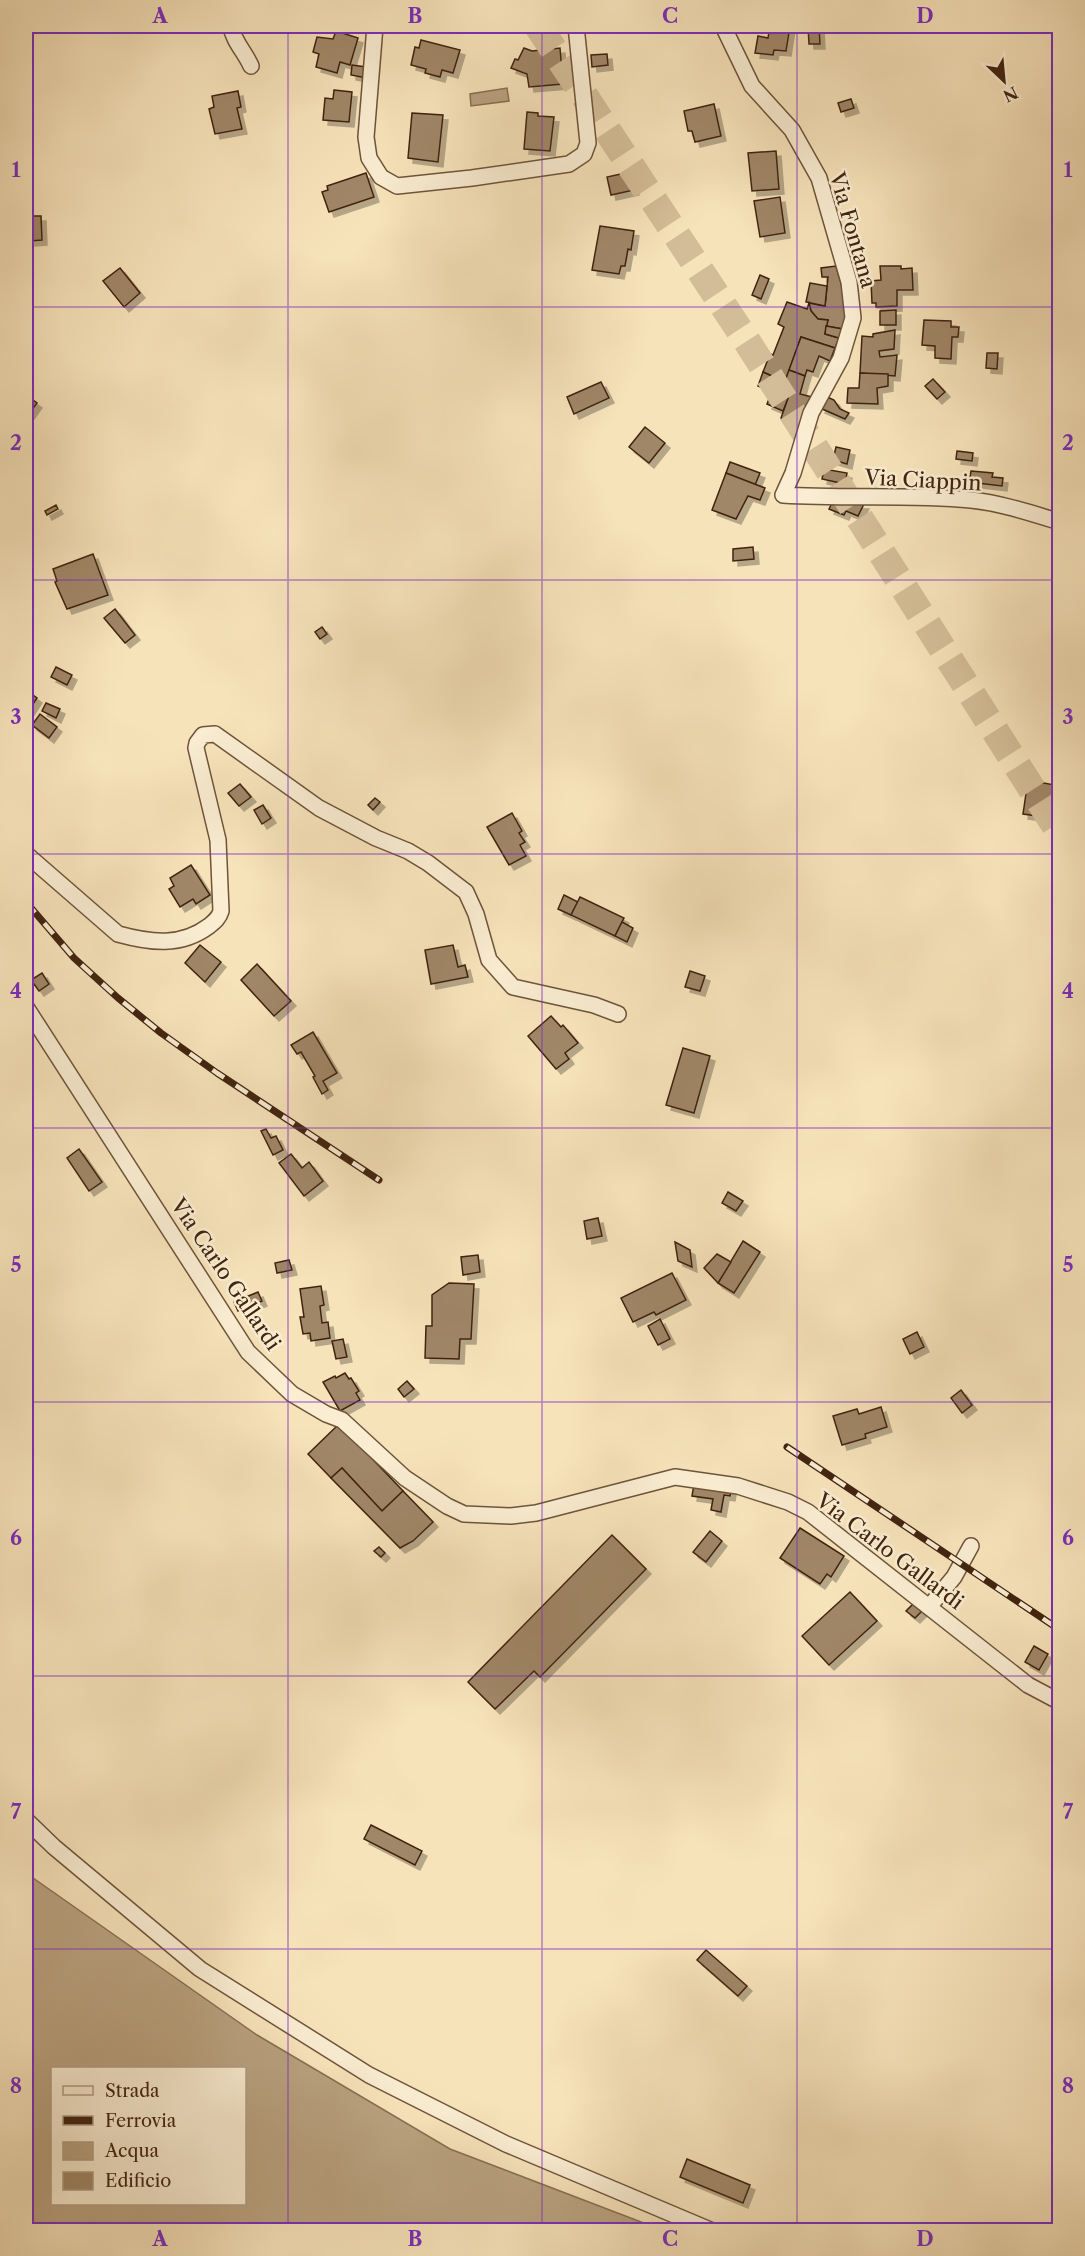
<svg xmlns="http://www.w3.org/2000/svg" width="1085" height="2256" viewBox="0 0 1085 2256" font-family="'Libre Caslon Text',serif">
<style>
.water{fill:#b9a280;stroke:#897053;stroke-width:1.5;fill-rule:evenodd}
.building{fill:#a08768;stroke:#412410;stroke-width:1.5;filter:url(#shadow)}
.lines{fill:none;stroke-linecap:round;stroke-linejoin:round}
.highway-tunnel{stroke:#d3bd98;stroke-width:28;stroke-dasharray:28 14;stroke-linecap:butt}
.street-casing{stroke:#6e543a;stroke-width:18}
.street{stroke:#faedd2;stroke-width:15}
.rail-casing{stroke:#412410;stroke-width:7}
.rail{stroke:#faedd2;stroke-width:4.5;stroke-dasharray:14;stroke-linecap:butt}
.grid{fill:none;stroke:#7b2cbf;stroke-width:1.5;stroke-opacity:0.55}
.labels{text-anchor:middle;dominant-baseline:central;stroke-width:5;stroke-linejoin:round;paint-order:stroke}
.street-label{font-size:21px;fill:#412410;stroke:#faedd2}
.neatline{fill:none;stroke:#7b2cbf;stroke-width:2}
.grid-label{font-size:20px;text-anchor:middle;font-weight:bold;fill:#7b2cbf}
</style>
<defs>
<filter id="shadow"><feDropShadow dx="5" dy="5" stdDeviation="0" flood-color="#0004"/></filter>
</defs>
<rect width="100%" height="100%" fill="#f7e3ba"/>
<filter id="stains"><feTurbulence type="fractalNoise" baseFrequency=".00333" numOctaves="4"/><feColorMatrix values="0 0 0 0 .2 0 0 0 0 .09 0 0 0 0 .02 0 0 0 .5 -.17"/></filter>
<radialGradient id="worn" r=".72"><stop offset=".6" stop-color="#630" stop-opacity="0"/><stop offset="1" stop-color="#630" stop-opacity=".3"/></radialGradient>
<g class="water">
<path d="M 507,88 L 509,101 L 471,106 L 470,94 Z"/>
<path d="M 26,1873 L 257,2035 L 450,2149 L 662,2230 L 26,2230 ZM 52,2068 L 244,2068 L 244,2204 L 52,2204 Z"/>
</g>
<g class="building">
<path d="M 770,26 L 790,26 L 786,51 L 774,50 L 773,55 L 755,53 L 758,36 L 768,38 Z"/>
<path d="M 808,26 L 819,26 L 820,44 L 809,44 Z"/>
<path d="M 336,31 L 358,38 L 350,65 L 340,62 L 337,73 L 316,67 L 319,54 L 313,52 L 317,37 L 333,39 Z"/>
<path d="M 421,40 L 460,50 L 453,73 L 442,70 L 440,77 L 425,73 L 426,69 L 411,65 L 415,47 L 419,48 Z"/>
<path d="M 524,48 L 532,51 L 560,48 L 563,84 L 529,87 L 527,74 L 511,68 L 515,59 L 518,60 Z"/>
<path d="M 607,54 L 608,65 L 592,67 L 591,55 Z"/>
<path d="M 352,65 L 366,67 L 367,78 L 351,75 Z"/>
<path d="M 334,90 L 352,92 L 349,122 L 323,120 L 325,98 L 333,99 Z"/>
<path d="M 238,91 L 241,107 L 237,108 L 242,129 L 215,134 L 209,109 L 214,107 L 212,96 Z"/>
<path d="M 851,99 L 854,108 L 841,112 L 838,103 Z"/>
<path d="M 714,104 L 721,136 L 695,142 L 692,131 L 688,131 L 684,111 Z"/>
<path d="M 527,112 L 538,113 L 538,116 L 554,117 L 550,151 L 524,149 Z"/>
<path d="M 412,113 L 443,115 L 438,162 L 408,158 Z"/>
<path d="M 776,151 L 779,189 L 752,191 L 748,153 Z"/>
<path d="M 630,172 L 634,190 L 611,195 L 607,177 Z"/>
<path d="M 366,173 L 374,197 L 329,212 L 322,192 L 328,190 L 327,186 Z"/>
<path d="M 780,197 L 785,233 L 760,237 L 754,201 Z"/>
<path d="M 30,216 L 41,216 L 42,240 L 30,241 Z"/>
<path d="M 600,226 L 634,231 L 631,250 L 628,249 L 625,266 L 621,266 L 619,274 L 592,270 Z"/>
<path d="M 836,266 L 847,304 L 843,329 L 826,326 L 828,320 L 818,319 L 811,311 L 809,303 L 825,306 L 828,277 L 822,277 L 821,268 Z"/>
<path d="M 880,266 L 901,266 L 901,269 L 912,268 L 913,290 L 897,290 L 897,306 L 876,307 L 876,303 L 872,303 L 871,281 L 881,280 Z"/>
<path d="M 120,268 L 140,293 L 124,307 L 103,281 Z"/>
<path d="M 760,275 L 769,279 L 761,299 L 752,295 Z"/>
<path d="M 810,283 L 827,286 L 825,306 L 806,302 Z"/>
<path d="M 787,302 L 807,309 L 809,303 L 811,311 L 818,319 L 828,320 L 825,334 L 839,338 L 835,348 L 801,337 L 785,382 L 763,372 L 770,354 L 773,355 L 784,327 L 778,324 Z"/>
<path d="M 896,310 L 896,325 L 880,325 L 880,311 Z"/>
<path d="M 924,320 L 951,321 L 951,327 L 959,327 L 958,337 L 952,337 L 951,359 L 935,358 L 935,346 L 922,345 Z"/>
<path d="M 826,326 L 843,329 L 839,338 L 825,334 Z"/>
<path d="M 895,330 L 894,349 L 879,351 L 880,357 L 897,355 L 895,376 L 860,373 L 862,336 L 873,337 L 873,334 Z"/>
<path d="M 801,337 L 835,348 L 830,361 L 819,356 L 813,372 L 807,370 L 805,376 L 789,370 Z"/>
<path d="M 987,353 L 998,353 L 997,369 L 986,368 Z"/>
<path d="M 789,370 L 805,376 L 800,394 L 812,397 L 800,426 L 781,418 L 788,398 L 780,395 Z"/>
<path d="M 763,372 L 785,382 L 780,395 L 788,398 L 783,411 L 767,404 L 772,391 L 758,386 Z"/>
<path d="M 860,373 L 888,374 L 888,386 L 877,388 L 878,404 L 847,403 L 848,388 L 859,388 Z"/>
<path d="M 933,379 L 945,392 L 937,399 L 925,386 Z"/>
<path d="M 601,382 L 609,398 L 574,414 L 567,397 Z"/>
<path d="M 26,395 L 37,403 L 29,414 L 26,411 Z"/>
<path d="M 825,396 L 834,400 L 840,409 L 849,413 L 845,419 L 820,408 Z"/>
<path d="M 645,427 L 665,443 L 649,463 L 629,447 Z"/>
<path d="M 836,447 L 850,450 L 847,464 L 833,460 Z"/>
<path d="M 957,451 L 973,453 L 972,461 L 956,459 Z"/>
<path d="M 730,462 L 760,473 L 755,485 L 726,473 Z"/>
<path d="M 824,469 L 847,473 L 845,484 L 822,479 Z"/>
<path d="M 971,471 L 993,473 L 992,477 L 1003,478 L 1002,486 L 969,482 Z"/>
<path d="M 726,473 L 765,488 L 760,500 L 748,496 L 736,519 L 712,510 Z"/>
<path d="M 832,503 L 864,504 L 858,516 L 846,511 L 844,515 L 829,509 Z"/>
<path d="M 56,505 L 58,509 L 47,515 L 45,511 Z"/>
<path d="M 753,547 L 754,559 L 733,561 L 733,549 Z"/>
<path d="M 93,554 L 108,595 L 67,609 L 55,582 L 57,581 L 53,569 Z"/>
<path d="M 115,609 L 135,635 L 125,643 L 104,618 Z"/>
<path d="M 322,627 L 327,634 L 320,639 L 315,632 Z"/>
<path d="M 56,667 L 72,675 L 67,685 L 51,677 Z"/>
<path d="M 26,690 L 37,698 L 26,715 Z"/>
<path d="M 46,703 L 60,709 L 56,718 L 42,711 Z"/>
<path d="M 40,714 L 57,727 L 49,738 L 32,725 Z"/>
<path d="M 1028,780 L 1060,786 L 1060,819 L 1023,814 Z"/>
<path d="M 240,784 L 251,797 L 239,806 L 228,793 Z"/>
<path d="M 375,798 L 380,802 L 373,810 L 368,805 Z"/>
<path d="M 263,805 L 271,818 L 262,824 L 254,810 Z"/>
<path d="M 512,813 L 522,831 L 519,833 L 525,842 L 520,845 L 526,856 L 509,865 L 487,827 Z"/>
<path d="M 191,865 L 210,895 L 196,904 L 193,899 L 180,907 L 169,889 L 174,886 L 170,878 Z"/>
<path d="M 564,895 L 578,902 L 571,915 L 558,909 Z"/>
<path d="M 580,897 L 624,918 L 615,936 L 571,915 Z"/>
<path d="M 622,922 L 633,928 L 627,942 L 615,936 Z"/>
<path d="M 200,945 L 221,962 L 205,982 L 185,963 Z"/>
<path d="M 453,945 L 458,967 L 465,965 L 468,977 L 431,984 L 425,950 Z"/>
<path d="M 257,964 L 291,1001 L 274,1016 L 241,980 Z"/>
<path d="M 690,971 L 705,976 L 700,991 L 685,987 Z"/>
<path d="M 42,973 L 49,984 L 39,991 L 31,980 Z"/>
<path d="M 551,1016 L 561,1027 L 563,1025 L 578,1043 L 565,1053 L 569,1059 L 556,1069 L 528,1036 Z"/>
<path d="M 313,1032 L 337,1073 L 323,1081 L 328,1090 L 322,1094 L 313,1077 L 315,1076 L 301,1052 L 297,1054 L 291,1045 Z"/>
<path d="M 683,1048 L 710,1056 L 694,1113 L 666,1105 Z"/>
<path d="M 266,1129 L 271,1138 L 276,1136 L 283,1150 L 273,1155 L 261,1131 Z"/>
<path d="M 79,1149 L 102,1182 L 89,1191 L 67,1158 Z"/>
<path d="M 291,1154 L 302,1168 L 309,1162 L 323,1181 L 304,1196 L 279,1163 Z"/>
<path d="M 728,1192 L 743,1201 L 736,1211 L 722,1203 Z"/>
<path d="M 598,1218 L 602,1236 L 587,1239 L 584,1221 Z"/>
<path d="M 743,1241 L 760,1252 L 734,1293 L 718,1283 Z"/>
<path d="M 675,1242 L 690,1250 L 692,1267 L 678,1261 Z"/>
<path d="M 717,1254 L 731,1262 L 718,1283 L 704,1268 Z"/>
<path d="M 478,1255 L 480,1272 L 463,1275 L 461,1257 Z"/>
<path d="M 289,1260 L 292,1270 L 277,1273 L 275,1263 Z"/>
<path d="M 672,1273 L 686,1300 L 656,1315 L 654,1312 L 633,1322 L 621,1298 Z"/>
<path d="M 449,1283 L 474,1284 L 471,1339 L 460,1339 L 459,1359 L 425,1358 L 426,1326 L 432,1326 L 432,1295 Z"/>
<path d="M 321,1286 L 324,1305 L 320,1306 L 322,1323 L 328,1322 L 330,1338 L 311,1341 L 310,1333 L 303,1334 L 300,1317 L 304,1317 L 300,1289 Z"/>
<path d="M 258,1292 L 262,1301 L 250,1306 L 246,1297 Z"/>
<path d="M 245,1296 L 250,1305 L 238,1311 L 234,1302 Z"/>
<path d="M 660,1319 L 670,1339 L 658,1345 L 648,1326 Z"/>
<path d="M 917,1332 L 924,1347 L 910,1354 L 903,1339 Z"/>
<path d="M 343,1339 L 347,1357 L 336,1359 L 332,1341 Z"/>
<path d="M 345,1373 L 349,1379 L 351,1378 L 359,1391 L 356,1393 L 360,1400 L 340,1411 L 323,1382 L 335,1376 L 336,1378 Z"/>
<path d="M 407,1381 L 414,1389 L 404,1397 L 398,1389 Z"/>
<path d="M 961,1390 L 972,1405 L 962,1413 L 951,1398 Z"/>
<path d="M 881,1407 L 887,1427 L 865,1434 L 866,1438 L 842,1445 L 833,1416 L 857,1409 L 859,1414 Z"/>
<path d="M 339,1424 L 403,1491 L 382,1511 L 342,1468 L 331,1478 L 308,1454 Z"/>
<path d="M 342,1468 L 382,1511 L 403,1491 L 433,1522 L 413,1541 L 400,1548 L 331,1478 Z"/>
<path d="M 694,1484 L 731,1490 L 730,1496 L 724,1495 L 721,1512 L 711,1510 L 713,1499 L 692,1496 Z"/>
<path d="M 800,1528 L 844,1556 L 831,1577 L 827,1574 L 820,1584 L 780,1558 Z"/>
<path d="M 710,1531 L 722,1541 L 706,1562 L 693,1552 Z"/>
<path d="M 612,1535 L 646,1569 L 540,1677 L 534,1671 L 495,1709 L 468,1682 Z"/>
<path d="M 379,1547 L 385,1553 L 381,1557 L 374,1551 Z"/>
<path d="M 850,1592 L 877,1621 L 829,1665 L 802,1636 Z"/>
<path d="M 915,1602 L 923,1610 L 915,1618 L 906,1611 Z"/>
<path d="M 1034,1646 L 1048,1654 L 1039,1670 L 1025,1662 Z"/>
<path d="M 371,1825 L 422,1851 L 415,1865 L 364,1839 Z"/>
<path d="M 706,1950 L 747,1986 L 738,1996 L 697,1960 Z"/>
<path d="M 687,2159 L 750,2185 L 743,2203 L 680,2177 Z"/>
</g>
<g class="lines">
<path class="highway-tunnel" d="M 538,26 L 748,343 L 1060,833"/>
<defs>
<g id="street">
<path d="M 231,26 C 233,41 245,52 251,66"/>
<path d="M 375,26 L 366,137 L 369,158 L 381,177 L 397,186 L 472,178 L 569,164 L 584,154 L 588,143 L 576,26"/>
<path d="M 723,26 L 752,86 L 792,130 L 819,178 L 849,282 L 853,318 L 841,358 L 811,413 L 793,473 L 783,495 C 845,499 908,494 971,500 C 1000,503 1031,513 1060,522"/>
<path d="M 26,854 L 118,934 C 151,943 181,947 209,926 C 215,921 219,918 221,911 L 218,840 L 196,748 L 197,743 L 203,735 L 215,734 L 319,808 L 376,838 L 408,851 L 428,863 L 466,892 L 476,914 L 489,960 L 513,987 L 594,1005 L 618,1014"/>
<path d="M 26,1007 L 248,1352 L 292,1394 L 326,1414 L 342,1420 L 405,1478 L 447,1506 L 464,1514 L 511,1516 L 536,1513 L 675,1477 L 738,1486 L 788,1502 L 808,1512 L 1028,1685 L 1060,1702"/>
<path d="M 929,1607 L 954,1577 L 971,1546"/>
<path d="M 26,1820 L 54,1847 L 200,1969 L 369,2075 L 506,2144 L 710,2230"/>
</g>
</defs>
<use href="#street" class="street-casing"/>
<use href="#street" class="street"/>
<defs>
<g id="rail">
<path d="M 26,902 L 74,958 L 118,998 L 161,1033 L 217,1073 L 379,1180"/>
<path d="M 787,1447 L 1060,1630"/>
</g>
</defs>
<use href="#rail" class="rail-casing"/>
<use href="#rail" class="rail"/>
</g>
<path class="grid" d="M 288,26 L 288,2230M 542,26 L 542,2230M 797,26 L 797,2230M 26,307 L 1060,307M 26,580 L 1060,580M 26,854 L 1060,854M 26,1128 L 1060,1128M 26,1402 L 1060,1402M 26,1676 L 1060,1676M 26,1949 L 1060,1949"/>
<g class="labels">
<g class="street-label">
<text transform="translate(853 230) rotate(74)">Via Fontana</text>
<text transform="translate(923 480) rotate(3)">Via Ciappin</text>
<text transform="translate(226 1274) rotate(56)">Via Carlo Gallardi</text>
<text transform="translate(890 1551) rotate(37)">Via Carlo Gallardi</text>
</g>
</g>
<rect width="1085" height="2256" fill="none" stroke="#f7e3ba" stroke-width="66"/>
<rect x="51" y="2067" width="195" height="138" fill="#faedd2" stroke="#b09d84" stroke-width="1.5"/>
<rect x="63" y="2086" width="30" height="9" fill="#faedd2" stroke="#b09d84" stroke-width="1.5"/>
<text x="105" y="2097" font-size="18" fill="#412410">Strada</text>
<rect x="63" y="2116" width="30" height="9" fill="#412410" stroke="#b09d84" stroke-width="1.5"/>
<text x="105" y="2127" font-size="18" fill="#412410">Ferrovia</text>
<rect x="63" y="2142" width="30" height="18" fill="#b9a280" stroke="#b09d84" stroke-width="1.5"/>
<text x="105" y="2157" font-size="18" fill="#412410">Acqua</text>
<rect x="63" y="2172" width="30" height="18" fill="#a08768" stroke="#b09d84" stroke-width="1.5"/>
<text x="105" y="2187" font-size="18" fill="#412410">Edificio</text>
<g transform="translate(1004 81) rotate(154)" stroke="#faedd2" stroke-width="4.5" paint-order="stroke">
<path d="M0-4.5L10 22L0 15L-10 22Z" fill="#412410"/>
<text y="-9" font-size="16" font-weight="bold" text-anchor="middle" fill="#412410">N</text>
</g>
<rect x="33" y="33" width="1019" height="2190" class="neatline"/>
<g class="grid-label">
<text x="160" y="23">A</text>
<text x="415" y="23">B</text>
<text x="670" y="23">C</text>
<text x="925" y="23">D</text>
<text x="16" y="177">1</text>
<text x="1068" y="177">1</text>
<text x="16" y="450">2</text>
<text x="1068" y="450">2</text>
<text x="16" y="724">3</text>
<text x="1068" y="724">3</text>
<text x="16" y="998">4</text>
<text x="1068" y="998">4</text>
<text x="16" y="1272">5</text>
<text x="1068" y="1272">5</text>
<text x="16" y="1545">6</text>
<text x="1068" y="1545">6</text>
<text x="16" y="1819">7</text>
<text x="1068" y="1819">7</text>
<text x="16" y="2093">8</text>
<text x="1068" y="2093">8</text>
<text x="160" y="2246">A</text>
<text x="415" y="2246">B</text>
<text x="670" y="2246">C</text>
<text x="925" y="2246">D</text>
</g>
<rect width="100%" height="100%" filter="url(#stains)"/>
<rect width="100%" height="100%" fill="url(#worn)"/>
</svg>
